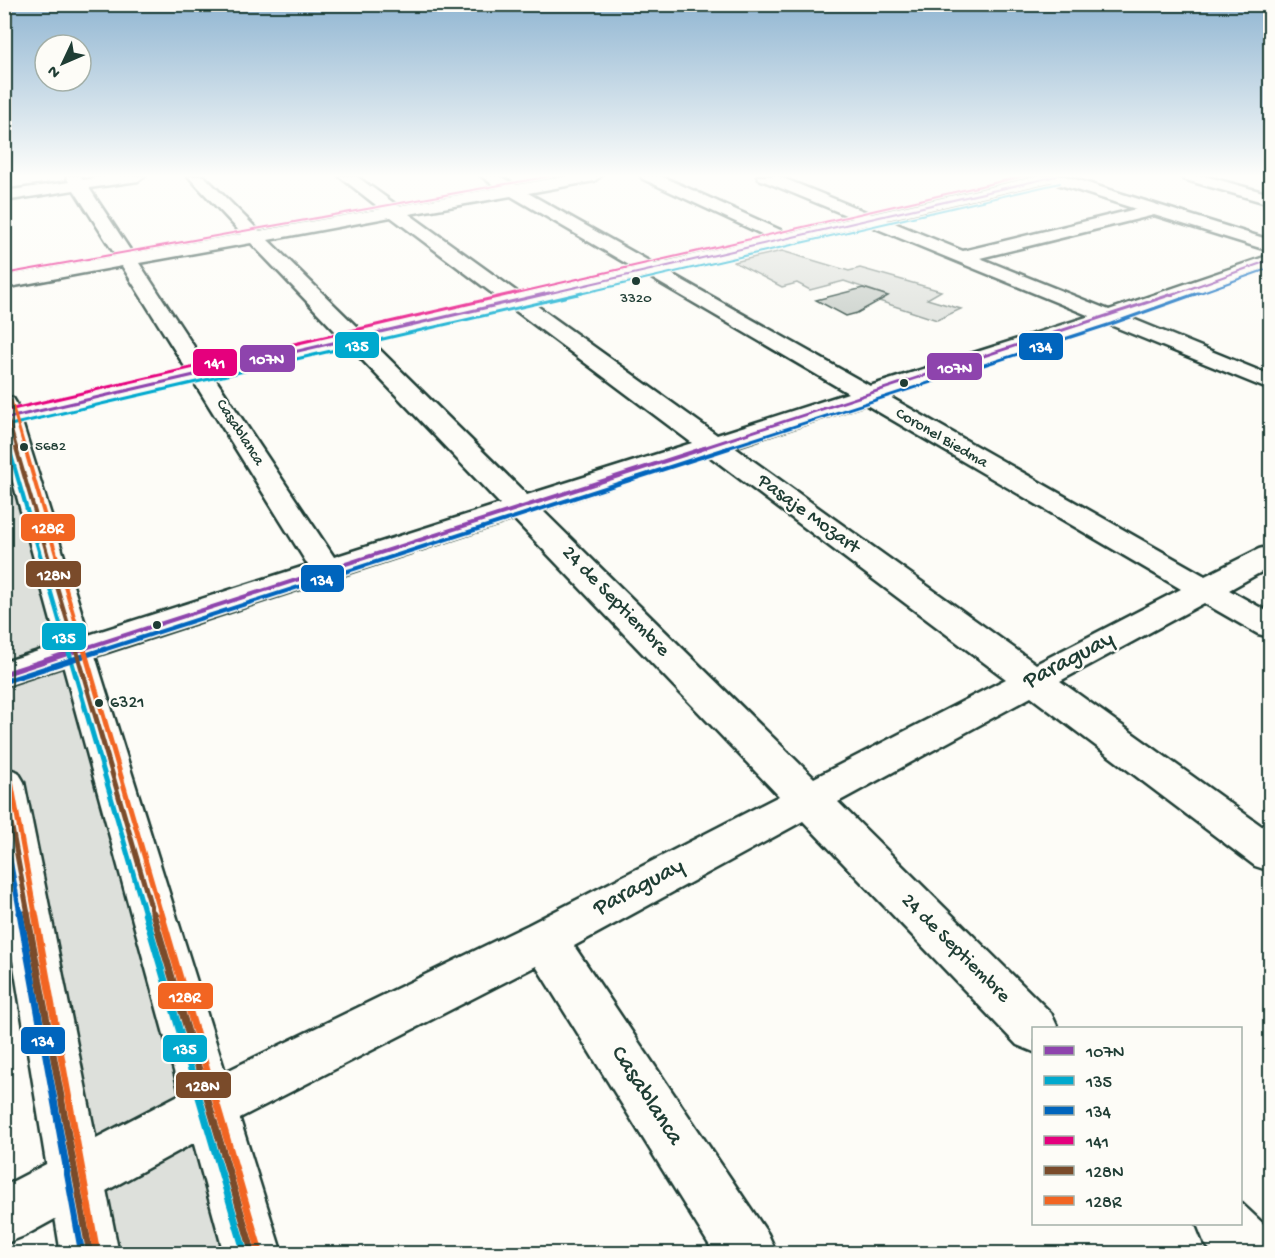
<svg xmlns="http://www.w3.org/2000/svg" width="1275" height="1258" viewBox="0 0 1275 1258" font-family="'Gochi Hand',sans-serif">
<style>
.green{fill:#dde0db;stroke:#7e8e88;stroke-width:1.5}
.building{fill:#c6cdc7;stroke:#1f3d34;stroke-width:1.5}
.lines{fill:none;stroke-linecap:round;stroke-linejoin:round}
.minor-casing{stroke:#1f3d34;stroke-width:5}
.major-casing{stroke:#1f3d34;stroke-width:5}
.minor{fill:#fdfcf7;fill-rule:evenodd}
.major{fill:#fdfcf7;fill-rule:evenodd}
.bus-1-far3-casing{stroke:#fdfcf7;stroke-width:4.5}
.bus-1-far2-casing{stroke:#fdfcf7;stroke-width:6}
.bus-1-far1-casing{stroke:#fdfcf7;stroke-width:8}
.bus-1-casing{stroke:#fdfcf7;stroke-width:10}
.bus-2-far4-casing{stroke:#fdfcf7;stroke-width:4.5}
.bus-2-far3-casing{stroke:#fdfcf7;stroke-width:6}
.bus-2-far2-casing{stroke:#fdfcf7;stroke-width:8}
.bus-2-far1-casing{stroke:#fdfcf7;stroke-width:10}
.bus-2-casing{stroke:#fdfcf7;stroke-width:11}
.bus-3-far4-casing{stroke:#fdfcf7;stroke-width:4.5}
.bus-3-far3-casing{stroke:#fdfcf7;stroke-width:6}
.bus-3-far2-casing{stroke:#fdfcf7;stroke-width:8}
.bus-3-far1-casing{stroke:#fdfcf7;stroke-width:10}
.bus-3-casing{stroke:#fdfcf7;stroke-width:11}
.bus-4-far1-casing{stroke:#fdfcf7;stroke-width:4.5}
.bus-4-casing{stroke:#fdfcf7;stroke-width:6}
.bus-5-far3-casing{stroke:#fdfcf7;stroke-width:6}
.bus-5-far2-casing{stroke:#fdfcf7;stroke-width:8}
.bus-5-far1-casing{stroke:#fdfcf7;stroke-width:10}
.bus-5-casing{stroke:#fdfcf7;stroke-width:11}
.bus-6-far3-casing{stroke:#fdfcf7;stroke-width:6}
.bus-6-far2-casing{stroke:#fdfcf7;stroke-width:8}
.bus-6-far1-casing{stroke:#fdfcf7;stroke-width:10}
.bus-6-casing{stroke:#fdfcf7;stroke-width:11}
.bus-1-far3{stroke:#8e44ad;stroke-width:2}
.bus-1-far2{stroke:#8e44ad;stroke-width:3}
.bus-1-far1{stroke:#8e44ad;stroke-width:4}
.bus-1{stroke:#8e44ad;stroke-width:5}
.bus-2-far4{stroke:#00a9ce;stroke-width:2}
.bus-2-far3{stroke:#00a9ce;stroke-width:3}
.bus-2-far2{stroke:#00a9ce;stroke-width:4}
.bus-2-far1{stroke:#00a9ce;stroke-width:5}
.bus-2{stroke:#00a9ce;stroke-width:7}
.bus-3-far4{stroke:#0065bd;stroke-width:2}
.bus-3-far3{stroke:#0065bd;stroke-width:3}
.bus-3-far2{stroke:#0065bd;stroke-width:4}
.bus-3-far1{stroke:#0065bd;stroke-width:5}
.bus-3{stroke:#0065bd;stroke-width:7}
.bus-4-far1{stroke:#e5007d;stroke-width:2}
.bus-4{stroke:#e5007d;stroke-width:3}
.bus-5-far3{stroke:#7a4b2a;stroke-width:3}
.bus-5-far2{stroke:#7a4b2a;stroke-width:4}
.bus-5-far1{stroke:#7a4b2a;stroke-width:5}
.bus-5{stroke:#7a4b2a;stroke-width:7}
.bus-6-far3{stroke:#f26522;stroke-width:3}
.bus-6-far2{stroke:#f26522;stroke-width:4}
.bus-6-far1{stroke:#f26522;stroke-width:5}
.bus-6{stroke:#f26522;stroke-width:7}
.bus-dot{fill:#1f3d34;stroke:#fdfcf7;stroke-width:2}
.labels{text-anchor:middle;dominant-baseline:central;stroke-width:4.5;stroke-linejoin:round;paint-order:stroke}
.far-bus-label{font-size:15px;fill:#1f3d34;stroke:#fdfcf7}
.far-street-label{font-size:16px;fill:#1f3d34;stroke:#fdfcf7}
.bus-label{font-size:18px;fill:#1f3d34;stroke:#fdfcf7;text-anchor:start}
.street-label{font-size:20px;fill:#1f3d34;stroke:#fdfcf7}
.near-street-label{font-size:24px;fill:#1f3d34;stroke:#fdfcf7}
.line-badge{stroke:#fdfcf7;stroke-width:2}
.badge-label{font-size:16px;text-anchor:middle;font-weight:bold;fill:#fff}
</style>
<rect width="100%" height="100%" fill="#fdfcf7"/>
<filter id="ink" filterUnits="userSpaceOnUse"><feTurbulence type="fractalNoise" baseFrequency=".0167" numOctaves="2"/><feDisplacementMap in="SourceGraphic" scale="12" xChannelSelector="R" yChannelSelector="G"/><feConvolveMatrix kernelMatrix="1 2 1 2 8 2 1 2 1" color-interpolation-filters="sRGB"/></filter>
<g filter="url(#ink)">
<g class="green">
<path d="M 782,251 L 849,271 L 860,268 L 941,291 L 927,299 L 961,309 L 937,320 L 879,301 L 888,296 L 844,281 L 810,290 L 797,283 L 782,287 L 734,262 Z"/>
<path d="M 4,403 L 253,1253 L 90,1253 L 5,782 Z"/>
</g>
<path class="building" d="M 863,288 L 888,296 L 857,313 L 846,316 L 816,300 Z"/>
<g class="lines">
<defs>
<g id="minor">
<path d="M 66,176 L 81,176 L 83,180 L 106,176 L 145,176 L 138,181 L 89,188 L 132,253 L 242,234 L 188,176 L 204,176 L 259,231 L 381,209 L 339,176 L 356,176 L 398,206 L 498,188 L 481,176 L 499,176 L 516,185 L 568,176 L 601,176 L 594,181 L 528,193 L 654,264 L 768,237 L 643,179 L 641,176 L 661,176 L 787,233 L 853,218 L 759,179 L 757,176 L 778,176 L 871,214 L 1038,176 L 1065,176 L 1270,240 L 1270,251 L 1154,215 L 980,258 L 1109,310 L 1270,255 L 1270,266 L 1128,317 L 1270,375 L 1270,390 L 1108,324 L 888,396 L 1205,576 L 1259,549 L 1270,546 L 1270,567 L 1229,590 L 1270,613 L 1270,637 L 1258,634 L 1204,603 L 1060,681 L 1270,832 L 1270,871 L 1255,866 L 1031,697 L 838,802 L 1051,1013 L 1058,1028 L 1034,1028 L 1034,1052 L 1017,1045 L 803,821 L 574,946 L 768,1234 L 777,1254 L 715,1254 L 536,966 L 228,1124 L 24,1236 L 4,1244 L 4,1186 L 192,1088 L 528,925 L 779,796 L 514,519 L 4,686 L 4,662 L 308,565 L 194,382 L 4,426 L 4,411 L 187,370 L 122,266 L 4,288 L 4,276 L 116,256 L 74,190 L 4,201 L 4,191 L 69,182 ZM 1051,182 L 1136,209 L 963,251 L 887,220 ZM 511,196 L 634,268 L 520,294 L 409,214 ZM 391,217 L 500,299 L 360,330 L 268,240 ZM 868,225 L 1090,316 L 870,386 L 668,272 ZM 251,243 L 339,335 L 206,365 L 139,263 ZM 648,276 L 848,393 L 717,435 L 533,303 ZM 512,308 L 692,443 L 527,495 L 371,341 ZM 349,346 L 500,504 L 334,557 L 214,377 ZM 865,404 L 1181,589 L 1036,664 L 734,447 ZM 708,455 L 1006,679 L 814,778 L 542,510 Z"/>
<path d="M 1181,176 L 1205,176 L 1270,194 L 1270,204 L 1183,179 Z"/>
<path d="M 1240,1202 L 1270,1230 L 1270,1254 L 1214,1254 L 1205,1244 L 1197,1224 L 1240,1224 Z"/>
</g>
<g id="major">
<path d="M 4,396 L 13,398 L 16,403 L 282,1254 L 224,1254 L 4,449 Z"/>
<path d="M 4,767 L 18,772 L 24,782 L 119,1254 L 61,1254 L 4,905 Z"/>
</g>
</defs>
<use href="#minor" class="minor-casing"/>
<use href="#major" class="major-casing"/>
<use href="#minor" class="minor"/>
<use href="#major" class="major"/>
<defs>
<g id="bus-1-far3">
<path d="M 542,295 L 1057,176"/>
<path d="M 1172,295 L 1270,260"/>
</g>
<g id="bus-1-far2">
<path d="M 4,419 L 549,293"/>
<path d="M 700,449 L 1176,293"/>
</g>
<path id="bus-1-far1" d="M 76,651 L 705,448"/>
<path id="bus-1" d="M 4,674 L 81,649"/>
<path id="bus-2-far4" d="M 575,295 L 1060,183"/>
<g id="bus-2-far3">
<path d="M 6,426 L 582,293"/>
<path d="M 4,431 L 9,449"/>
</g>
<path id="bus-2-far2" d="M 9,448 L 68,651"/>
<path id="bus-2-far1" d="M 68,649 L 145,914"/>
<path id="bus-2" d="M 145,913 L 245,1254"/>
<path id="bus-3-far4" d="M 1194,295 L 1270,268"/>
<path id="bus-3-far3" d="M 724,449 L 1111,324 L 1198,293"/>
<path id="bus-3-far2" d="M 100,651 L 729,448"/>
<g id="bus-3-far1">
<path d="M 6,681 L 105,649"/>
<path d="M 4,827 L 20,914"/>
</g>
<path id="bus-3" d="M 20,913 L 82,1254"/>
<g id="bus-4-far1">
<path d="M 4,274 L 551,176"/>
<path d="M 508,295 L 1024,176"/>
</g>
<path id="bus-4" d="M 4,411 L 515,293"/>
<path id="bus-5-far3" d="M 4,405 L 17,449"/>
<path id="bus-5-far2" d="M 16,448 L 76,651"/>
<g id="bus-5-far1">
<path d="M 76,649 L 153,914"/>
<path d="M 4,785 L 28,914"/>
</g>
<g id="bus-5">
<path d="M 27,913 L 90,1254"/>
<path d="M 153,913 L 253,1254"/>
</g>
<path id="bus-6-far3" d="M 11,401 L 25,449"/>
<path id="bus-6-far2" d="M 25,448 L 84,651"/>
<g id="bus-6-far1">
<path d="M 84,649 L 161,914"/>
<path d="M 11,781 L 35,914"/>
</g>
<g id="bus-6">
<path d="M 35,913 L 97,1253"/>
<path d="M 161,913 L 260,1252"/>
</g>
</defs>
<use href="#bus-1-far3" class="bus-1-far3-casing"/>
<use href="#bus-1-far2" class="bus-1-far2-casing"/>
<use href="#bus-1-far1" class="bus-1-far1-casing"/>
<use href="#bus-1" class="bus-1-casing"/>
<use href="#bus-2-far4" class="bus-2-far4-casing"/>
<use href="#bus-2-far3" class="bus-2-far3-casing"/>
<use href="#bus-2-far2" class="bus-2-far2-casing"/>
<use href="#bus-2-far1" class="bus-2-far1-casing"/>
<use href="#bus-2" class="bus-2-casing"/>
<use href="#bus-3-far4" class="bus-3-far4-casing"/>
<use href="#bus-3-far3" class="bus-3-far3-casing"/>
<use href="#bus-3-far2" class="bus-3-far2-casing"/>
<use href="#bus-3-far1" class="bus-3-far1-casing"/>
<use href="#bus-3" class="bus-3-casing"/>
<use href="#bus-4-far1" class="bus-4-far1-casing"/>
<use href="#bus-4" class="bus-4-casing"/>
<use href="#bus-5-far3" class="bus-5-far3-casing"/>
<use href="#bus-5-far2" class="bus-5-far2-casing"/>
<use href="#bus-5-far1" class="bus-5-far1-casing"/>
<use href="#bus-5" class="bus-5-casing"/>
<use href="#bus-6-far3" class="bus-6-far3-casing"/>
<use href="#bus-6-far2" class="bus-6-far2-casing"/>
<use href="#bus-6-far1" class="bus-6-far1-casing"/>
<use href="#bus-6" class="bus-6-casing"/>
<use href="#bus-1-far3" class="bus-1-far3"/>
<use href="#bus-1-far2" class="bus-1-far2"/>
<use href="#bus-1-far1" class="bus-1-far1"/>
<use href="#bus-1" class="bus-1"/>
<use href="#bus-2-far4" class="bus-2-far4"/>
<use href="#bus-2-far3" class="bus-2-far3"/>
<use href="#bus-2-far2" class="bus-2-far2"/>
<use href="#bus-2-far1" class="bus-2-far1"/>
<use href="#bus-2" class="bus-2"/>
<use href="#bus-3-far4" class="bus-3-far4"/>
<use href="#bus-3-far3" class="bus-3-far3"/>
<use href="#bus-3-far2" class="bus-3-far2"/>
<use href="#bus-3-far1" class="bus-3-far1"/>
<use href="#bus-3" class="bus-3"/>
<use href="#bus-4-far1" class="bus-4-far1"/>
<use href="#bus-4" class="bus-4"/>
<use href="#bus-5-far3" class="bus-5-far3"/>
<use href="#bus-5-far2" class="bus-5-far2"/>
<use href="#bus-5-far1" class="bus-5-far1"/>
<use href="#bus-5" class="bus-5"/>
<use href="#bus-6-far3" class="bus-6-far3"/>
<use href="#bus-6-far2" class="bus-6-far2"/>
<use href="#bus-6-far1" class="bus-6-far1"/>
<use href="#bus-6" class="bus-6"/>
</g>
</g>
<linearGradient id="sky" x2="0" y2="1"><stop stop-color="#91b6d2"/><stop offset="0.5" stop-color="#fefefb"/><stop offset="1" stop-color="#fefefb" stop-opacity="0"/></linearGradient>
<rect width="1275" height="352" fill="url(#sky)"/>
<g class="bus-dot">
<circle cx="636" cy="281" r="5"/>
<circle cx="904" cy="383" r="5"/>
<circle cx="24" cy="447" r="5"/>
<circle cx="157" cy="625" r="5"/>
<circle cx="99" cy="703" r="5"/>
</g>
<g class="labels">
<g class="far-bus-label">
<text x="636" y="299">3320</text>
<text x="35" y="447" text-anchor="start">5682</text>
</g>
<g class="far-street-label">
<text transform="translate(239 433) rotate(57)">Casablanca</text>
<text transform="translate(941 439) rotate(30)">Coronel Biedma</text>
</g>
<g class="bus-label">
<text x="110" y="703">6321</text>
</g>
<g class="street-label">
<text transform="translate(808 515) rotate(36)">Pasaje Mozart</text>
<text transform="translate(615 602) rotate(46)">24 de Septiembre</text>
<text transform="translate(955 949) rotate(45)">24 de Septiembre</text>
</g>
<g class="near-street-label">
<text transform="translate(1069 661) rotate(-28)">Paraguay</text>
<text transform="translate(639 888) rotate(-28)">Paraguay</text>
<text transform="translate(646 1096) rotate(57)">Casablanca</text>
</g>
</g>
<g class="line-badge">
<rect x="334" y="331" width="46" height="28" rx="6" fill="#00a9ce"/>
<rect x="1018" y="332" width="46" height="29" rx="6" fill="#0065bd"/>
<rect x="239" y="344" width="57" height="29" rx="6" fill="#8e44ad"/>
<rect x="192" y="348" width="46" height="29" rx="6" fill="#e5007d"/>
<rect x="926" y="352" width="57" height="29" rx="6" fill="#8e44ad"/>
<rect x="20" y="513" width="56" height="29" rx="6" fill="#f26522"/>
<rect x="25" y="560" width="57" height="28" rx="6" fill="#7a4b2a"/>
<rect x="300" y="564" width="45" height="29" rx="6" fill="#0065bd"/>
<rect x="41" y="622" width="46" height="29" rx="6" fill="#00a9ce"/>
<rect x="157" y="982" width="57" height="28" rx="6" fill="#f26522"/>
<rect x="20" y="1026" width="46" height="29" rx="6" fill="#0065bd"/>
<rect x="162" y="1034" width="46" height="29" rx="6" fill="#00a9ce"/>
<rect x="175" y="1071" width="57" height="28" rx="6" fill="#7a4b2a"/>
</g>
<g class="badge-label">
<text x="357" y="351">135</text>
<text x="1041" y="352">134</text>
<text x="267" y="364">107N</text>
<text x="215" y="368">141</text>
<text x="955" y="373">107N</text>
<text x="48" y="533">128R</text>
<text x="54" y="580">128N</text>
<text x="322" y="585">134</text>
<text x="64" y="643">135</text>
<text x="185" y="1002">128R</text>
<text x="43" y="1046">134</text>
<text x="185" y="1054">135</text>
<text x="203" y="1091">128N</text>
</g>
<rect width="1275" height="1258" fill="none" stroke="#fdfcf7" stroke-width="24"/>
<rect x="12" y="12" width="1251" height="1234" fill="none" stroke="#1f3d34" stroke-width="2" filter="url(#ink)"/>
<rect x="1032" y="1027" width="210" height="198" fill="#fdfcf7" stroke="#a4b0a9" stroke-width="1.5"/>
<rect x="1044" y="1046" width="30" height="9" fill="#8e44ad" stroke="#a4b0a9" stroke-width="1.5"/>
<text x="1086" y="1057" font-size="18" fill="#1f3d34">107N</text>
<rect x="1044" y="1076" width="30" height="9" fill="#00a9ce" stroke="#a4b0a9" stroke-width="1.5"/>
<text x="1086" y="1087" font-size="18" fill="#1f3d34">135</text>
<rect x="1044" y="1106" width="30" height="9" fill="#0065bd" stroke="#a4b0a9" stroke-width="1.5"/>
<text x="1086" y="1117" font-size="18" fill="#1f3d34">134</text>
<rect x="1044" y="1136" width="30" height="9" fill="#e5007d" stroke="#a4b0a9" stroke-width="1.5"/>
<text x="1086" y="1147" font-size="18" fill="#1f3d34">141</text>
<rect x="1044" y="1166" width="30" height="9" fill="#7a4b2a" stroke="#a4b0a9" stroke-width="1.5"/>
<text x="1086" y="1177" font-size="18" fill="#1f3d34">128N</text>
<rect x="1044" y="1196" width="30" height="9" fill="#f26522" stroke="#a4b0a9" stroke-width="1.5"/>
<text x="1086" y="1207" font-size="18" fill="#1f3d34">128R</text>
<g transform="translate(63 63) rotate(226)"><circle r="28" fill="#fdfcf7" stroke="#a4b0a9" stroke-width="1.5"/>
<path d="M0-4.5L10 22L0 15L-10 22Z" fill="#1f3d34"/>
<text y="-9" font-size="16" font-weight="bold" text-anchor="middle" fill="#1f3d34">N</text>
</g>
</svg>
